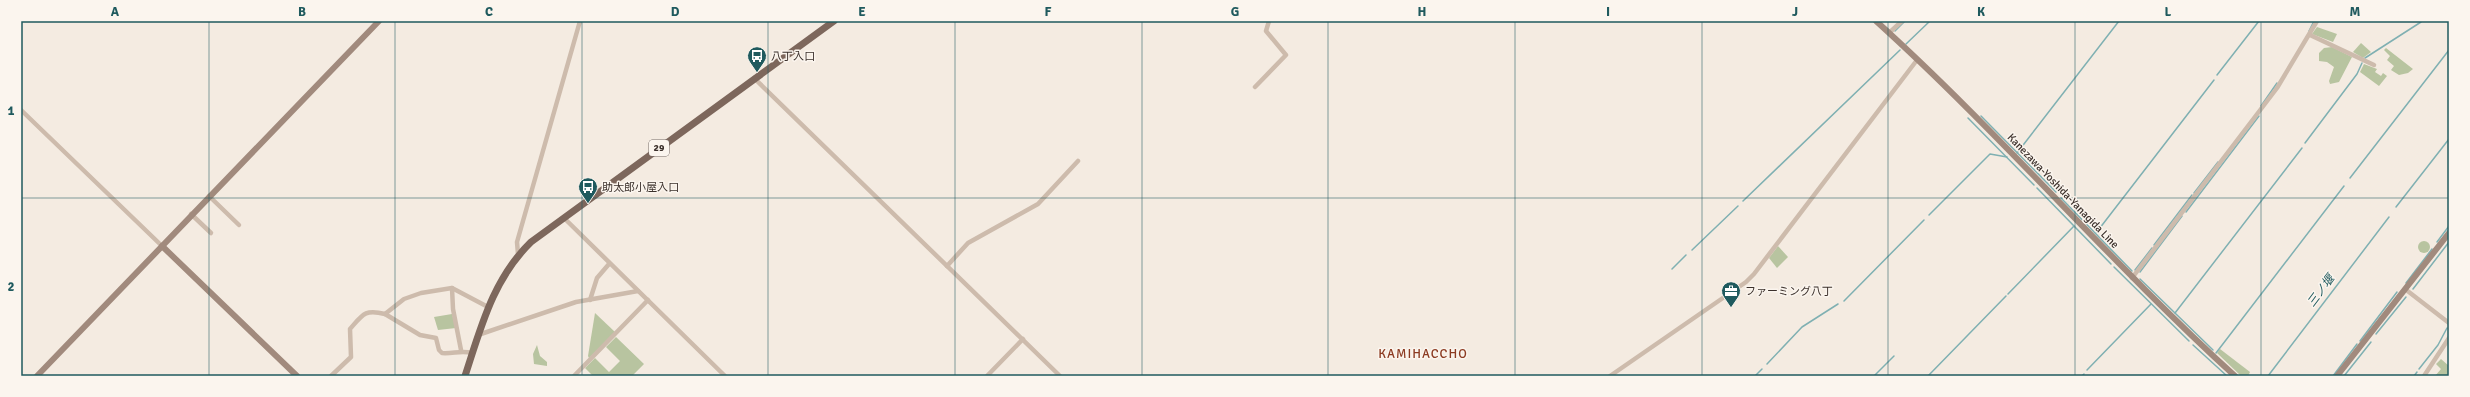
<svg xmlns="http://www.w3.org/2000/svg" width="2470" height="397" viewBox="0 0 2470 397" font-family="Signika,'Noto Sans JP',sans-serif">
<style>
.green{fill:#b8c4a0}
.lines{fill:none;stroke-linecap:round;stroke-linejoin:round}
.stream{stroke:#7fb0b2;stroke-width:1.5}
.street{stroke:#cdbbac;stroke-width:4.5}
.secondary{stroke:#a18a7d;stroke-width:6}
.primary{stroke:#7d675c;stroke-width:7}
.grid{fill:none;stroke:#1f5a5e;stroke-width:1;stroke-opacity:0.55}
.labels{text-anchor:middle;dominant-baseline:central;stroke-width:3;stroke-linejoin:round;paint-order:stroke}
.shield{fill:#fbf5ee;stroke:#756b66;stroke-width:1}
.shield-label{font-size:10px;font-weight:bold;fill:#3b302b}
.poi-label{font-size:11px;fill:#3b302b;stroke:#fbf5ee;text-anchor:start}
.street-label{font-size:11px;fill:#3b302b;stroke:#fbf5ee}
.water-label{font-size:12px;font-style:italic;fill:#1f5a5e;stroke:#fbf5ee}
.quarter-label{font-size:13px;letter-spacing:1px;fill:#8c3b22;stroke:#fbf5ee}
.neatline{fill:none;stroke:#1f5a5e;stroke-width:1.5}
.grid-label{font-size:13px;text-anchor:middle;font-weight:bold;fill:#1f5a5e}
</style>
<rect width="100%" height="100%" fill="#f4ebe1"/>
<g class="green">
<path d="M 2317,27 L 2337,34 L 2333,42 L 2312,34 Z"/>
<path d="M 2361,43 L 2371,52 L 2363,58 L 2353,52 Z"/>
<path d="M 2332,47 L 2352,57 L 2339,82 L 2330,84 L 2329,81 L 2334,67 L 2327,62 L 2319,61 L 2319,53 L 2324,48 Z"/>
<path d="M 2386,48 L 2413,69 L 2408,73 L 2399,75 L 2391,70 L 2394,66 L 2387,60 L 2390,56 L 2384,50 Z"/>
<path d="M 2364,64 L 2377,69 L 2375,72 L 2381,76 L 2383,73 L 2387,76 L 2379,86 L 2360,72 Z"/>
<circle cx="2424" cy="247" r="6"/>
<path d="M 1778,246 L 1788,257 L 1777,268 L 1769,258 Z"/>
<path d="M 595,313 L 615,332 L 589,358 L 588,356 Z"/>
<path d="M 452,314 L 456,328 L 438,330 L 434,317 Z"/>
<path d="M 616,337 L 644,364 L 632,376 L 593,376 L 585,368 L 595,358 L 609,372 L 620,361 L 606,347 Z"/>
<path d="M 537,345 L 540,356 L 547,362 L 547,366 L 534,364 L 533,354 Z"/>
<path d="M 2220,349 L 2250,372 L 2248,376 L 2241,376 L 2217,353 Z"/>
<path d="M 2441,359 L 2449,366 L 2449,376 L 2435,376 L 2441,369 L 2436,364 Z"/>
</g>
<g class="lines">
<g class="stream">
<path d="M 1895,31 L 1905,21"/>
<path d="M 2309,31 L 2314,21"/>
<path d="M 1906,44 L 1930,21"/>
<path d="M 2365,58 L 2421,22"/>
<path d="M 2217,75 L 2259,21"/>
<path d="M 2261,106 L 2277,83"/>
<path d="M 1981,116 L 2056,192"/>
<path d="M 1968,118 L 2034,185"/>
<path d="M 2305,143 L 2357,74 L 2362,63"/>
<path d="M 2017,153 L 2119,21"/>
<path d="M 2350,178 L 2449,50"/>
<path d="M 2037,188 L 2111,264"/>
<path d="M 2194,193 L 2218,162"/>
<path d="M 2061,198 L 2132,271"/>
<path d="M 1743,201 L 1900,50"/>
<path d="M 2396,207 L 2449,139"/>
<path d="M 2186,212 L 2259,116"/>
<path d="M 1929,215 L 1990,154 L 2007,157"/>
<path d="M 2096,233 L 2214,80"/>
<path d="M 2437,242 L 2449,226"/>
<path d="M 2154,245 L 2192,195"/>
<path d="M 1692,250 L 1738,206"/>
<path d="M 2114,267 L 2189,341"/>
<path d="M 1672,269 L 1686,255"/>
<path d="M 2135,270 L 2152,248"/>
<path d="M 2140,272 L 2182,216"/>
<path d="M 2140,279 L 2213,350"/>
<path d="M 2406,283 L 2432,249"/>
<path d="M 2413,289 L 2449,242"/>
<path d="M 2008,294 L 2074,226"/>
<path d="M 1844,301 L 1924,220"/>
<path d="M 2175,313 L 2302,148"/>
<path d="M 2376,334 L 2406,297"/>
<path d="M 2360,341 L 2397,292"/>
<path d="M 2193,345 L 2227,376"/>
<path d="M 2216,353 L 2344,186"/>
<path d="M 1767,364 L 1802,327 L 1838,304"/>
<path d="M 2419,369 L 2438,345 L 2447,328"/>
<path d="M 2087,370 L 2151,304"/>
<path d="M 1755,376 L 1762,369"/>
<path d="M 1874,376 L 1894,356"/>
<path d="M 1928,376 L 2006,296"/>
<path d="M 2082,376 L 2084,374"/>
<path d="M 2268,376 L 2389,217"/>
<path d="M 2333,376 L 2357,344"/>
<path d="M 2344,376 L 2371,342"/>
<path d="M 2414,376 L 2417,372"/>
</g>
<g class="street">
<path d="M 1889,33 L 1902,21"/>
<path d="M 2310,35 L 2374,65"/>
<path d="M 754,78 L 1060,376"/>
<path d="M 1255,87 L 1286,55 L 1266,31 L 1269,21"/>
<path d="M 21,110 L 162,246"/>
<path d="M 209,196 L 239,225"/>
<path d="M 191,214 L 211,233"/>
<path d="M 564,218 L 725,376"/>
<path d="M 518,254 L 517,242 L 580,21"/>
<path d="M 947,266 L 968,243 L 1038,204 L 1078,161"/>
<path d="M 2132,278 L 2277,88 L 2317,21"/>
<path d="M 452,288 L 453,309 L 461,350"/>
<path d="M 2405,289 L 2449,323"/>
<path d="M 590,300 L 597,278 L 609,264"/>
<path d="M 385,314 L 420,335 L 436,338 L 439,350 L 442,353 C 453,354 461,350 472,353"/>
<path d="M 478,335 L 576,302 L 638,291"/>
<path d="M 331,376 L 351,357 L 350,329 C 363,314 365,309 385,314 L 404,299 L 421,293 L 452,288 L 488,307"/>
<path d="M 574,376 L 648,300"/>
<path d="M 987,376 L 1023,339"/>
<path d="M 1610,376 L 1746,282 L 1754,274 L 1917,60"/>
<path d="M 2424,376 L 2449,338"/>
</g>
<g class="secondary">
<path d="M 1876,21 C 2001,134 2110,262 2235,376"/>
<path d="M 162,246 L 297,376"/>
<path d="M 37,376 L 379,21"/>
<path d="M 2337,376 L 2449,233"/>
</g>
<path class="primary" d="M 465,376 C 481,327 493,279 531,242 L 834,21"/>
</g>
<path class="grid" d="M 209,21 L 209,376M 395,21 L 395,376M 582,21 L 582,376M 768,21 L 768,376M 955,21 L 955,376M 1142,21 L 1142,376M 1328,21 L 1328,376M 1515,21 L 1515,376M 1702,21 L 1702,376M 1888,21 L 1888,376M 2075,21 L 2075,376M 2261,21 L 2261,376M 21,198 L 2449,198"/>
<defs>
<symbol id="bus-pin" viewBox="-11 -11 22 30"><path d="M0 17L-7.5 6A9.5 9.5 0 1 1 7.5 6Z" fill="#1f5a5e" stroke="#fbf5ee"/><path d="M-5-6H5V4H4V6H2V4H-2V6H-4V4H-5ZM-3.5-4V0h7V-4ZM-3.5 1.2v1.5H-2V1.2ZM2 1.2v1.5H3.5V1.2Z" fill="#fff"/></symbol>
<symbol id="office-pin" viewBox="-11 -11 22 30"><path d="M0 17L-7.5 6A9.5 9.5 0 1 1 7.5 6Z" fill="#1f5a5e" stroke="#fbf5ee"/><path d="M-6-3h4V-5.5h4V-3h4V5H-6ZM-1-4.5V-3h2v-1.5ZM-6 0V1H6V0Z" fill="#fff"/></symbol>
</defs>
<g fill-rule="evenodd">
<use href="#bus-pin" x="746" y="45" width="22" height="30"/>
<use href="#bus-pin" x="577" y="176" width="22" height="30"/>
<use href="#office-pin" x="1720" y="280" width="22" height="30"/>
</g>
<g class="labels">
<rect class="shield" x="649" y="140" width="20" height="16" rx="3"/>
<g class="shield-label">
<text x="659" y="148">29</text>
</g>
<g class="poi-label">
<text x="771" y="56">八丁入口</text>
<text x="602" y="187">助太郎小屋入口</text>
<text x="1745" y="291">ファーミング八丁</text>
</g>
<g class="street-label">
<text transform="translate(2063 191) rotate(46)">Kanezawa-Yoshida-Yanagida Line</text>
</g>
<g class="water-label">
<text transform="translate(2321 291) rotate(-53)">三ノ堰</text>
</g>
<g class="quarter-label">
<text x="1423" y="354">KAMIHACCHO</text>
</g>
</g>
<rect width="2470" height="397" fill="none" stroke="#fbf5ee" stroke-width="44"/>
<rect x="22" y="22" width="2426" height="353" class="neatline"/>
<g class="grid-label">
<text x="115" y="16">A</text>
<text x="302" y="16">B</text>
<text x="489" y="16">C</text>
<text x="675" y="16">D</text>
<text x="862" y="16">E</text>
<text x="1048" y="16">F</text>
<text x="1235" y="16">G</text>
<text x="1422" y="16">H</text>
<text x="1608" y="16">I</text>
<text x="1795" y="16">J</text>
<text x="1981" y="16">K</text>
<text x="2168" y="16">L</text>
<text x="2355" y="16">M</text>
<text x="11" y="115">1</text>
<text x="11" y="291">2</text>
</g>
</svg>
